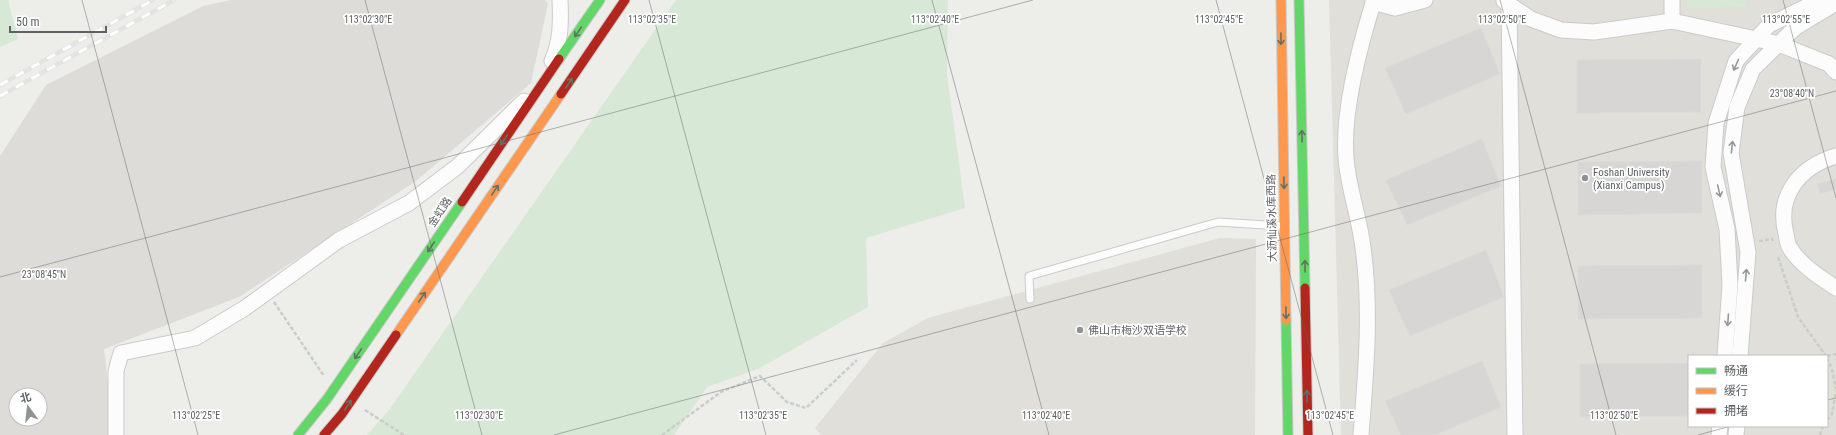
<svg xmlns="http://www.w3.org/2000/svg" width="1836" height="435" viewBox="0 0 1836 435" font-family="'Roboto Condensed','Noto Sans SC',sans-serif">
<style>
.industrial{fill:#dddcd9;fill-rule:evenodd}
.education{fill:#e0dfd9;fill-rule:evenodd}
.green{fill:#d7e8d6}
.building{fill:#d7d6d4;stroke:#dcdbd8}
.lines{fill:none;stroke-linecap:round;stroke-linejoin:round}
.lane-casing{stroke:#cacbca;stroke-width:9}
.street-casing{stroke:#cacbca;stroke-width:17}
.fast-casing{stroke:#c8c9c9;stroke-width:11}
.slow-casing{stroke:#c8c9c9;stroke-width:11}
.jam-casing{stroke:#c8c9c9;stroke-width:11}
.path{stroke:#c9cecb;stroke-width:2.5;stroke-dasharray:4 2;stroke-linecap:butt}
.lane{stroke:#fcfcfc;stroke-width:7}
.street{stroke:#fcfcfc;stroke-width:15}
.fast{stroke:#63d668;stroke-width:9}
.slow{stroke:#ff974d;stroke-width:9}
.jam{stroke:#b3261e;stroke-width:9}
.rail-casing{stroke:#e3e3e2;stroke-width:4.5}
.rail{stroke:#fff;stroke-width:3;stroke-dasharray:9;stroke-linecap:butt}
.oneway{stroke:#5f7365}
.oneway2{stroke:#95979a}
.ticks{fill:none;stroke:#5e6165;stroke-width:1;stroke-opacity:0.45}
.poi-dot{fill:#909293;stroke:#fff;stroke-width:1.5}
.labels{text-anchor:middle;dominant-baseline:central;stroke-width:3.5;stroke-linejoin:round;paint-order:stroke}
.poi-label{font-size:11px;fill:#5e6165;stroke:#fff;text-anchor:start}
.street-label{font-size:11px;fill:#5e6165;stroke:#fff}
.ticks-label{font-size:10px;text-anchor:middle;fill:#5e6165;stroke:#fff;stroke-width:3.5;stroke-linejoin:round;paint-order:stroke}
</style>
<rect width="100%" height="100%" fill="#edede9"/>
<path class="industrial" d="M 231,0 L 545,0 L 548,4 L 531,83 L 416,181 L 239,297 L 104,349 L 114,435 L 0,435 L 0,156 L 46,85 L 203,6 ZM 16,395 L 40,395 L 40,419 L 16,419 Z"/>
<g class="education">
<path d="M 1329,0 L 1836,0 L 1836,435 L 1341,435 ZM 1689,356 L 1827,356 L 1827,426 L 1689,426 Z"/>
<path d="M 1220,238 L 1256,239 L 1255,435 L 821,435 L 815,428 L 883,343 L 928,318 Z"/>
</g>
<g class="green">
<path d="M 0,0 L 8,0 L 18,39 L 0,47 Z"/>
<path d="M 676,0 L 948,0 L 947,74 L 965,208 L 866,238 L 868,307 L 758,369 L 707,387 L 674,435 L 367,435 L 389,410 Z"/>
<path d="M 1688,0 L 1746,0 L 1746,7 L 1688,8 Z"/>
</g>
<g class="building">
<path d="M 1481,28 L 1500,74 L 1406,114 L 1385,68 Z"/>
<path d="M 1701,59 L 1701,112 L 1577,113 L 1577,60 Z"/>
<path d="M 1482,139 L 1501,186 L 1407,225 L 1386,180 Z"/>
<path d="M 1702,161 L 1702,213 L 1578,215 L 1578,162 Z"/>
<path d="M 1836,179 L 1836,189 L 1820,194 L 1817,184 Z"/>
<path d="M 1486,250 L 1504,297 L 1410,336 L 1389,290 Z"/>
<path d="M 1702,265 L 1702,318 L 1578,319 L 1578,266 Z"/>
<path d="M 1482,361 L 1501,407 L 1435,435 L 1401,435 L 1385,401 Z"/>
<path d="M 1689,363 L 1689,416 L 1580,417 L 1580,364 Z"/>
</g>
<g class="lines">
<defs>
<path id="lane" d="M 1030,299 L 1029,276 L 1218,222 L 1282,226"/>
<g id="street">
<path d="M 1672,0 L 1672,21"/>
<path d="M 1504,1 L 1531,19 L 1561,30 L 1594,32 L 1672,21 L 1779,44 L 1829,64 L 1836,72"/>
<path d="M 1373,2 L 1395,8 L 1425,0"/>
<path d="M 1509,4 L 1515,435"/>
<path d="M 552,61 C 561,41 561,22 560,0"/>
<path d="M 1836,156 C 1800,167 1776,195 1786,234 C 1787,238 1787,244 1790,248 C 1799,264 1821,278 1836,288"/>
<path d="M 1725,356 L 1730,285 L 1727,229 L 1713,167 L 1716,123 L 1736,61 L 1769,25 L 1820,0"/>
<path d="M 1740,356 L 1748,252 L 1731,153 L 1737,107 L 1753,69 L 1796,27 L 1836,3"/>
<path d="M 116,435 L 116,371 L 121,353 L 195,338 L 245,308 L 339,240 L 409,203 L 458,166 L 524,101"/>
<path d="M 1361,435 C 1366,371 1372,305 1362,241 C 1358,213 1348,186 1346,158 C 1342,110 1360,45 1374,0"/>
<path d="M 1719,435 L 1720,426"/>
<path d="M 1736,435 L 1737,426"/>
</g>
<g id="fast">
<path d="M 1299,0 L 1305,288"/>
<path d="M 559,59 L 600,0"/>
<path d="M 1286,320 L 1288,435"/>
<path d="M 298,435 L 327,399 L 462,202"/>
</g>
<g id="slow">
<path d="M 1281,0 L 1286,320"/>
<path d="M 396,335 L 561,94"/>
</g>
<g id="jam">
<path d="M 561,94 L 625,0"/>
<path d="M 462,202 L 559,59"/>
<path d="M 1305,288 L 1308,435"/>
<path d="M 324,435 L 342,414 L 396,335"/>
</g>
</defs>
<use href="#lane" class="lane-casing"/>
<use href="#street" class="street-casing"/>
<use href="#fast" class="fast-casing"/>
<use href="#slow" class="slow-casing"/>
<use href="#jam" class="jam-casing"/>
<g class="path">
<path d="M 1759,241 L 1772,239 L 1773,241"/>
<path d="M 1778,257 L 1798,317 L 1826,356"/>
<path d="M 274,302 L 324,376"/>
<path d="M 1827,356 L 1836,354"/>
<path d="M 1827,358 L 1832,369 L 1836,389"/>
<path d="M 365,410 L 404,435"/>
<path d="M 1827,420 L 1832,414 L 1836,392"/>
<path d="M 662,435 L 721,392 L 760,376 L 787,402 L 806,408 L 857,360"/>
<path d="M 1820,435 L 1823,426"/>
</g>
<use href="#lane" class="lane"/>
<use href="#street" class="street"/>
<use href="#fast" class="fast"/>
<use href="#slow" class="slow"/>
<use href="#jam" class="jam"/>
<defs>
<g id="rail">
<path d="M 0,85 L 153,0"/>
<path d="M 0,96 L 174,0"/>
</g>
</defs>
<use href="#rail" class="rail-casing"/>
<use href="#rail" class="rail"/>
</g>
<defs><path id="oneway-shaft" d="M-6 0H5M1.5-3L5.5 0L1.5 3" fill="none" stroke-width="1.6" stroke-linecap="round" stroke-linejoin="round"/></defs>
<g class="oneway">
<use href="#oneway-shaft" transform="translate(578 32) rotate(124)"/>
<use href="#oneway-shaft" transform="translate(1281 39) rotate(89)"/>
<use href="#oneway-shaft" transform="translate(569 83) rotate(-56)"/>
<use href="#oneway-shaft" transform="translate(1302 136) rotate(-91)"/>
<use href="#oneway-shaft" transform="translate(504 140) rotate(124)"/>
<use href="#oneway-shaft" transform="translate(1284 183) rotate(89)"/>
<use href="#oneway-shaft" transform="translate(495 190) rotate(-56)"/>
<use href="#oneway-shaft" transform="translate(431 247) rotate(124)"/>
<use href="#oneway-shaft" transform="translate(1305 266) rotate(-91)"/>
<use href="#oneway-shaft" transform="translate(422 297) rotate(-56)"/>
<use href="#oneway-shaft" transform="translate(1286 313) rotate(89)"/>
<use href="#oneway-shaft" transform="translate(358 354) rotate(124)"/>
<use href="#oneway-shaft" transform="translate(1307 396) rotate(-91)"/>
<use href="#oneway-shaft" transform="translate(348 405) rotate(-56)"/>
</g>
<g class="oneway2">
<use href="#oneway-shaft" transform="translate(1736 65) rotate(114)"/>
<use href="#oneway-shaft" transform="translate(1732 147) rotate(-84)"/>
<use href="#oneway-shaft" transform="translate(1719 191) rotate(77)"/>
<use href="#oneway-shaft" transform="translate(1746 275) rotate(-85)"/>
<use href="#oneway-shaft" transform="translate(1728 320) rotate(94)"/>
</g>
<path class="ticks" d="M 82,0 L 198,435M 365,0 L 482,435M 649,0 L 766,435M 932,0 L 1049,435M 1216,0 L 1333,435M 1500,0 L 1616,435M 1783,0 L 1836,198M 0,277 L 1033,0M 1827,400 L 1836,398M 554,435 L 1836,91M 1698,435 L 1731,426"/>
<g class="poi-dot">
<circle cx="1585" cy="178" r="4"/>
<circle cx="1080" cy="330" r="4"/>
</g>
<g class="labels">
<g class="poi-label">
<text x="1593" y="172">Foshan University<tspan x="1593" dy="13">(Xianxi Campus)</tspan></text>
<text x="1088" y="330">佛山市梅沙双语学校</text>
</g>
<g class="street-label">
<text transform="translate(440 212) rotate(-56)">金虹路</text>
<text transform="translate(1272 218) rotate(-91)">大沥仙溪水库西路</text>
</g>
</g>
<g class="ticks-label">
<text x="368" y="23">113°02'30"E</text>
<text x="652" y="23">113°02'35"E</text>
<text x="935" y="23">113°02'40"E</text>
<text x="1219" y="23">113°02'45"E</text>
<text x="1502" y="23">113°02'50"E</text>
<text x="1786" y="23">113°02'55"E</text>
<text x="1792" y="97">23°08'40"N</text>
<text x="44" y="278">23°08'45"N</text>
<text x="196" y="419">113°02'25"E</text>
<text x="479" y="419">113°02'30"E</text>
<text x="763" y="419">113°02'35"E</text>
<text x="1046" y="419">113°02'40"E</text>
<text x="1330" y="419">113°02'45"E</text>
<text x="1614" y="419">113°02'50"E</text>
</g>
<rect x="1688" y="355" width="140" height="72" fill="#ffffff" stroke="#bfc0c1"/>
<rect x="1696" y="368" width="20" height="6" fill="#63d668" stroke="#bfc0c1"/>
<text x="1724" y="375" font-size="12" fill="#5e6165">畅通</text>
<rect x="1696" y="388" width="20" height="6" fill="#ff974d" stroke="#bfc0c1"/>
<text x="1724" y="395" font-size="12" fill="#5e6165">缓行</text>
<rect x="1696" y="408" width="20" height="6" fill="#b3261e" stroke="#bfc0c1"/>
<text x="1724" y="415" font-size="12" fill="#5e6165">拥堵</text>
<g transform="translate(28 407) rotate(345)"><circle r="19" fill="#ffffff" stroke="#bfc0c1"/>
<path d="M0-3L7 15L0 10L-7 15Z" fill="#909293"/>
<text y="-6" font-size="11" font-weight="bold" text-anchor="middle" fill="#5e6165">北</text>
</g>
<path d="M10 26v6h96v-6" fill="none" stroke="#5e6165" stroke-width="2"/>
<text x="16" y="26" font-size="12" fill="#5e6165" stroke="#ffffff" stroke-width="3" paint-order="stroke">50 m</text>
</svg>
